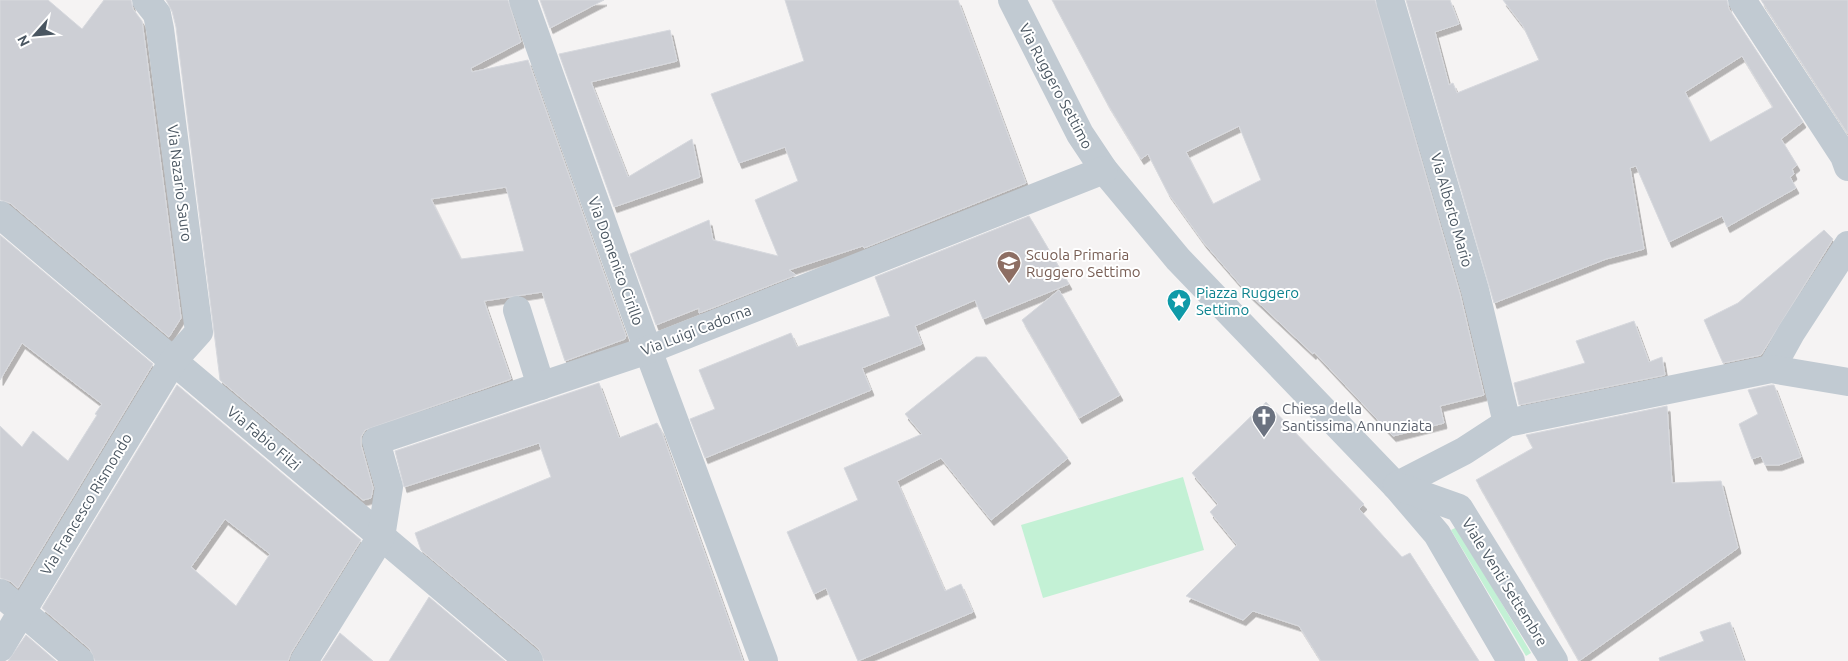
<svg xmlns="http://www.w3.org/2000/svg" width="1848" height="661" viewBox="0 0 1848 661" font-family="Ubuntu,sans-serif">
<style>
.green{fill:#c3f1d5}
.building{fill:#cdcfd5;stroke:#d7d9de;fill-rule:evenodd;filter:url(#shadow)}
.lines{fill:none;stroke-linecap:round;stroke-linejoin:round}
.minor{stroke:#c1cad2;stroke-width:28}
.labels{text-anchor:middle;dominant-baseline:central;stroke-width:4;stroke-linejoin:round;paint-order:stroke}
.street-label{font-size:15px;fill:#4a5661;stroke:#fff}
.education-label{font-size:15px;fill:#785e54;stroke:#fff;text-anchor:start}
.culture-label{font-size:15px;fill:#0d838f;stroke:#fff;text-anchor:start}
.worship-label{font-size:15px;fill:#5b616d;stroke:#fff;text-anchor:start}
</style>
<defs>
<filter id="shadow"><feDropShadow dx="3" dy="5.5" stdDeviation="0" flood-color="#0004"/></filter>
</defs>
<rect width="100%" height="100%" fill="#f5f3f3"/>
<g class="green">
<path d="M 1183,477 L 1204,550 L 1043,598 L 1021,525 Z"/>
<path d="M 1457,527 L 1531,653 L 1526,656 L 1451,530 Z"/>
</g>
<g class="building">
<path d="M 0,0 L 48,0 L 82,29 L 104,0 L 131,0 L 133,9 L 142,21 L 181,318 L 169,337 L 10,203 L 0,200 Z"/>
<path d="M 166,0 L 508,0 L 521,42 L 471,68 L 472,72 L 528,60 L 626,336 L 625,339 L 565,361 L 542,292 L 484,301 L 511,379 L 365,430 L 361,437 L 361,445 L 373,488 L 371,498 L 363,500 L 220,380 L 176,27 L 172,11 ZM 506,187 L 524,251 L 461,259 L 431,199 Z"/>
<path d="M 540,0 L 604,0 L 550,28 Z"/>
<path d="M 785,0 L 958,0 L 1026,183 L 864,248 L 863,246 L 789,270 L 796,275 L 715,307 L 699,313 L 699,308 L 656,325 L 630,254 L 709,220 L 713,240 L 778,256 L 755,200 L 798,181 L 785,147 L 739,163 L 711,94 L 804,61 Z"/>
<path d="M 1052,0 L 1375,0 L 1460,294 L 1484,395 L 1440,406 L 1444,423 L 1393,436 L 1314,352 L 1313,354 L 1244,289 L 1204,243 L 1168,193 L 1148,154 L 1141,159 L 1107,103 ZM 1239,126 L 1261,180 L 1213,204 L 1186,152 Z"/>
<path d="M 1406,0 L 1450,0 L 1459,24 L 1435,32 L 1449,85 L 1453,83 L 1457,93 L 1539,60 L 1523,26 L 1503,0 L 1727,0 L 1729,9 L 1803,122 L 1781,139 L 1797,165 L 1792,169 L 1794,174 L 1790,177 L 1796,188 L 1727,227 L 1722,216 L 1669,242 L 1636,166 L 1630,168 L 1644,249 L 1606,259 L 1494,303 ZM 1742,56 L 1773,107 L 1710,142 L 1685,92 Z"/>
<path d="M 1761,0 L 1848,0 L 1848,134 Z"/>
<path d="M 670,30 L 677,61 L 591,82 L 628,177 L 692,139 L 700,177 L 614,207 L 559,54 Z"/>
<path d="M 1029,216 L 1069,284 L 983,319 L 975,300 L 915,326 L 922,344 L 862,368 L 871,390 L 705,458 L 690,419 L 715,409 L 699,370 L 791,333 L 797,347 L 890,316 L 875,277 Z"/>
<path d="M 1824,230 L 1833,239 L 1761,355 L 1723,363 L 1704,320 L 1738,303 Z"/>
<path d="M 0,235 L 153,364 L 18,588 L 10,581 L 0,578 L 0,426 L 22,447 L 33,431 L 68,461 L 97,415 L 95,414 L 102,404 L 22,343 L 0,380 Z"/>
<path d="M 1059,290 L 1120,395 L 1079,418 L 1022,320 Z"/>
<path d="M 1634,321 L 1649,362 L 1662,357 L 1665,375 L 1519,405 L 1514,383 L 1585,363 L 1576,341 Z"/>
<path d="M 976,357 L 986,357 L 1068,458 L 991,520 L 941,458 L 897,481 L 945,591 L 961,584 L 973,612 L 858,661 L 826,588 L 814,594 L 787,532 L 858,500 L 844,468 L 922,434 L 905,414 Z"/>
<path d="M 599,383 L 619,438 L 657,423 L 661,430 L 743,661 L 544,661 L 539,649 L 421,550 L 415,533 L 551,477 L 539,443 L 404,487 L 395,451 Z"/>
<path d="M 177,385 L 361,540 L 291,653 L 288,661 L 95,661 L 90,649 L 42,608 ZM 225,519 L 270,554 L 236,606 L 191,567 Z"/>
<path d="M 1771,385 L 1774,385 L 1801,457 L 1779,465 L 1765,465 L 1761,456 L 1752,459 L 1739,424 L 1758,414 L 1748,390 Z"/>
<path d="M 1266,402 L 1364,504 L 1359,509 L 1402,557 L 1410,553 L 1479,661 L 1321,661 L 1299,626 L 1253,611 L 1243,620 L 1186,596 L 1237,545 L 1210,512 L 1218,504 L 1192,473 Z"/>
<path d="M 1667,406 L 1672,483 L 1721,481 L 1738,548 L 1579,661 L 1476,480 L 1533,448 L 1526,435 Z"/>
<path d="M 429,597 L 505,661 L 389,661 Z"/>
<path d="M 1730,622 L 1744,661 L 1660,661 L 1659,658 L 1704,641 L 1700,632 Z"/>
<path d="M 340,633 L 373,661 L 322,661 Z"/>
<path d="M 26,635 L 56,661 L 8,661 Z"/>
</g>
<g class="lines">
<g class="minor">
<path d="M 523,0 L 648,350 L 764,661"/>
<path d="M 1012,0 L 1080,134 L 1104,170 L 1178,259 L 1396,486 L 1437,534 L 1511,661"/>
<path d="M 1390,0 L 1475,290 L 1507,423"/>
<path d="M 1742,0 L 1844,156 L 1848,167"/>
<path d="M 0,215 L 529,661"/>
<path d="M 517,310 L 541,386"/>
<path d="M 1771,369 L 1791,333 L 1848,245"/>
<path d="M 1396,486 L 1464,451 L 1507,423 L 1771,369 L 1848,382"/>
<path d="M 1397,486 L 1459,508 L 1554,661"/>
<path d="M 0,593 L 80,661"/>
<path d="M 0,648 L 173,361 L 199,332 L 160,29 L 157,14 L 146,0"/>
<path d="M 304,661 L 381,537 L 389,487 L 376,441 L 648,350 L 1104,170"/>
</g>
</g>
<defs>
<symbol id="school-pin" viewBox="-11 -11 22 30"><path d="M0 17L-7.5 6A9.5 9.5 0 1 1 7.5 6Z" fill="#8d6e63" stroke="#fff"/><path d="M0-5L7-2L0 1L-7-2ZM-4 1L0 2.5L4 1V4Q0 6-4 4Z" fill="#fff"/></symbol>
<symbol id="sight-pin" viewBox="-11 -11 22 30"><path d="M0 17L-7.5 6A9.5 9.5 0 1 1 7.5 6Z" fill="#0f9aa8" stroke="#fff"/><path d="M0-6L1.8-2.2L6-1.7L2.9 1.2L3.7 5.4L0 3.3L-3.7 5.4L-2.9 1.2L-6-1.7L-1.8-2.2Z" fill="#fff"/></symbol>
<symbol id="church-pin" viewBox="-11 -11 22 30"><path d="M0 17L-7.5 6A9.5 9.5 0 1 1 7.5 6Z" fill="#6b7280" stroke="#fff"/><path d="M-1.2-6h2.4v3.5h3.3v2.4h-3.3V6h-2.4V-.1h-3.3v-2.4h3.3Z" fill="#fff"/></symbol>
</defs>
<g fill-rule="evenodd">
<use href="#school-pin" x="995" y="249" width="28" height="38"/>
<use href="#sight-pin" x="1165" y="287" width="28" height="38"/>
<use href="#church-pin" x="1250" y="403" width="28" height="38"/>
</g>
<g class="labels">
<g class="street-label">
<text transform="translate(1056 86) rotate(62)">Via Ruggero Settimo</text>
<text transform="translate(180 183) rotate(83)">Via Nazario Sauro</text>
<text transform="translate(1452 210) rotate(74)">Via Alberto Mario</text>
<text transform="translate(616 261) rotate(70)">Via Domenico Cirillo</text>
<text transform="translate(696 330) rotate(-21)">Via Luigi Cadorna</text>
<text transform="translate(264 438) rotate(40)">Via Fabio Filzi</text>
<text transform="translate(86 504) rotate(-59)">Via Francesco Rismondo</text>
<text transform="translate(1505 582) rotate(58)">Viale Venti Settembre</text>
</g>
<g class="education-label">
<text x="1026" y="254">Scuola Primaria<tspan x="1026" dy="17">Ruggero Settimo</tspan></text>
</g>
<g class="culture-label">
<text x="1196" y="292">Piazza Ruggero<tspan x="1196" dy="17">Settimo</tspan></text>
</g>
<g class="worship-label">
<text x="1282" y="408">Chiesa della<tspan x="1282" dy="17">Santissima Annunziata</tspan></text>
</g>
</g>
<g transform="translate(35 35) rotate(243)" stroke="#ffffff" stroke-width="4" paint-order="stroke">
<path d="M0-4L9 19L0 12L-9 19Z" fill="#4a5661"/>
<text y="-8" font-size="14" font-weight="bold" text-anchor="middle" fill="#4a5661">N</text>
</g>
</svg>
